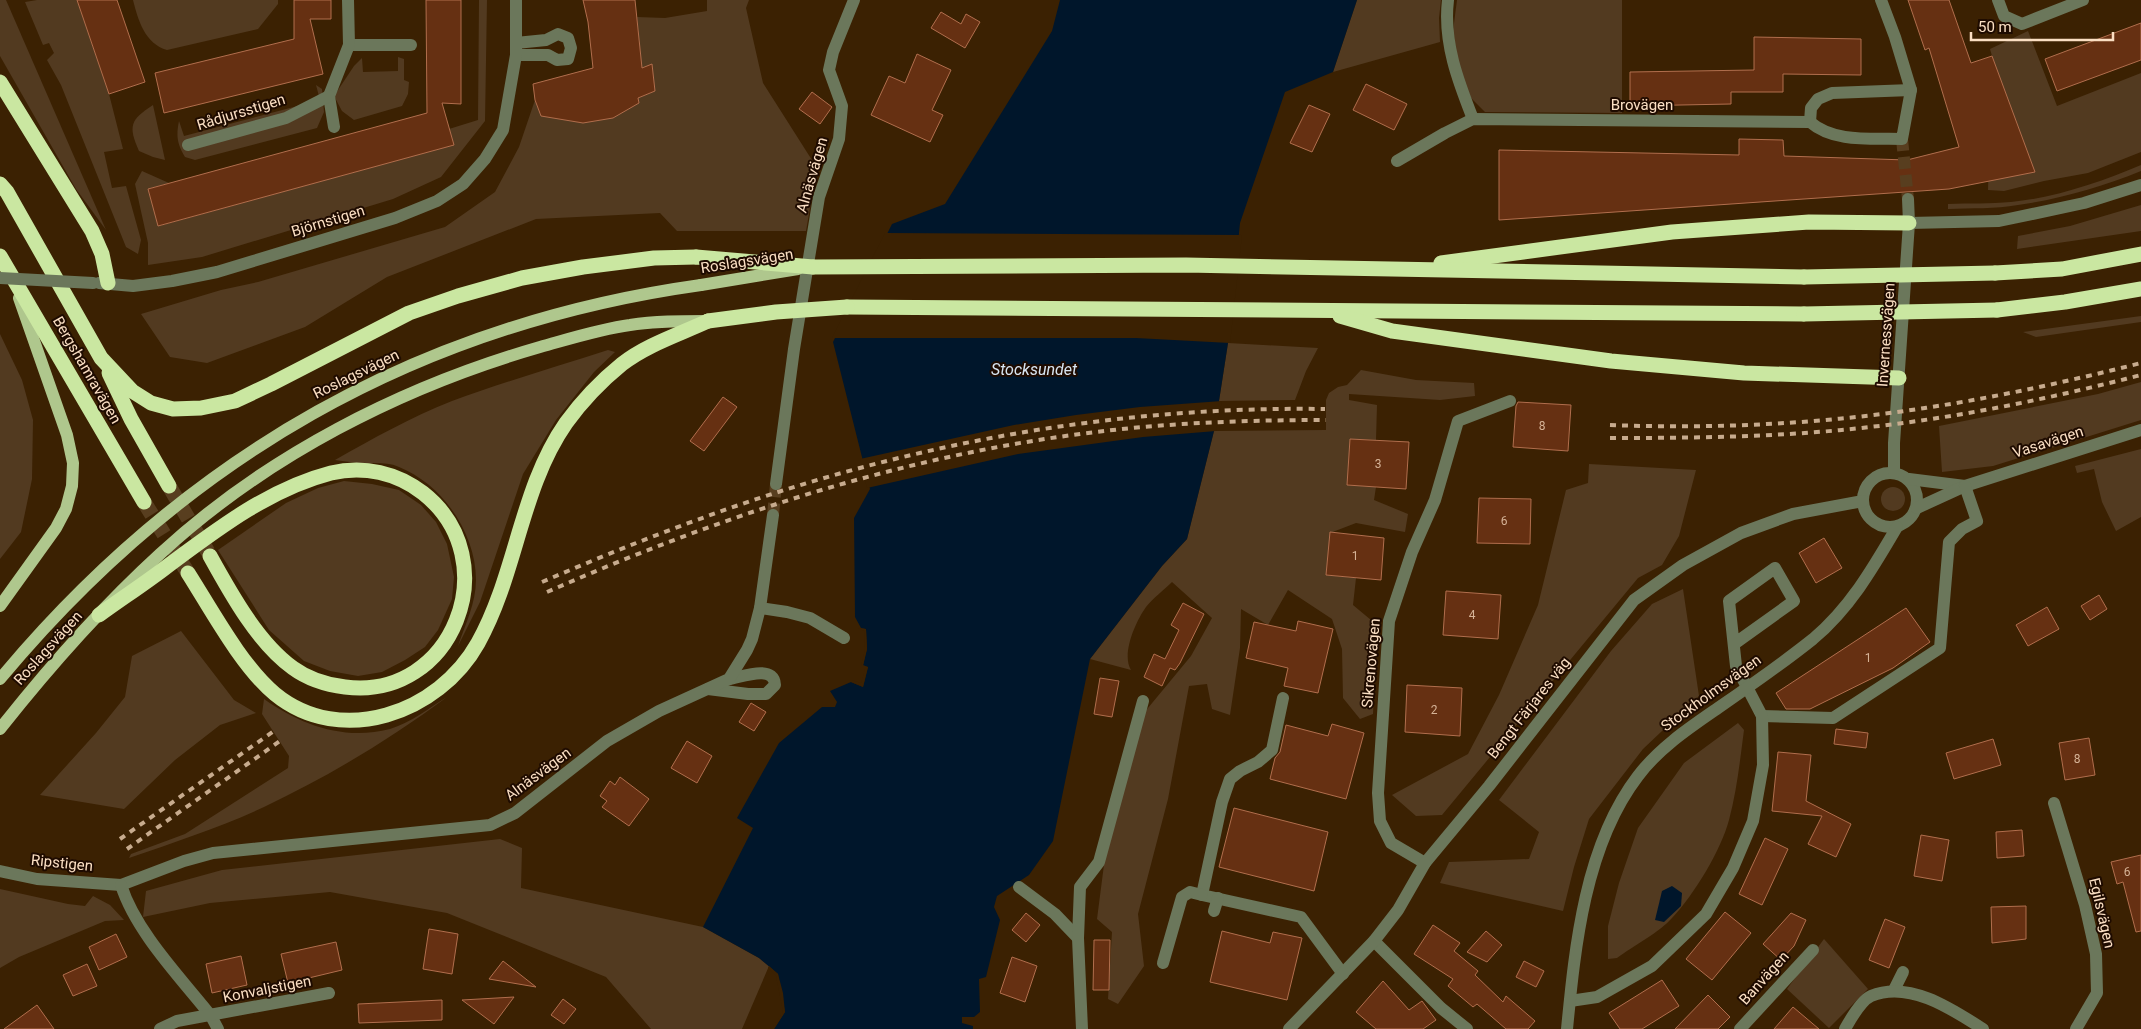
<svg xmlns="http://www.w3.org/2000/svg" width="2141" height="1029" viewBox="0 0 2141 1029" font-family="Roboto,sans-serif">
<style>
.green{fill:#523a20}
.water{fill:#00162b}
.pier{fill:#3b2102}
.building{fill:#663012;stroke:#b16e4d}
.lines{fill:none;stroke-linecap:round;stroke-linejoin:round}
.minor-tunnel{stroke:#583e1f;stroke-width:12;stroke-dasharray:12 6;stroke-linecap:butt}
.highway-tunnel{stroke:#583e1f;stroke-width:15;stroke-dasharray:15 8;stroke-linecap:butt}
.minor{stroke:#6b775b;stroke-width:12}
.major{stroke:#afc78d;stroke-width:12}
.highway{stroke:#cae7a1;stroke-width:15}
.rail{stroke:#c7ab8e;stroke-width:4;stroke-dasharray:6 6;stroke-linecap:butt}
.minor-bridge{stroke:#6b775b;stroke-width:12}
.major-bridge{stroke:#afc78d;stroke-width:12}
.highway-bridge{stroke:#cae7a1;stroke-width:15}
.labels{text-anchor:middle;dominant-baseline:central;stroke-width:4;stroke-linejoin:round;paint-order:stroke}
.number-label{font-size:12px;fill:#d6b397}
.street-label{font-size:15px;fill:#fbdfc3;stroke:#1e0b00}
.water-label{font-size:16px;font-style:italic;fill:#d7e5f2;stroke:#1e0b00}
</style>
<rect width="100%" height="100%" fill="#3b2102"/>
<g class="green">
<path d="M 0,0 L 6,0 L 106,230 L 76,189 L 0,56 Z"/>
<path d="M 37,0 L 77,0 L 109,94 L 123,149 L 104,152 L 112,188 L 126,186 L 141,240 L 138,254 L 126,247 L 61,85 L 47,60 L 54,53 L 49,43 L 43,45 L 25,2 Z"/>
<path d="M 133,0 L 278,0 L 278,4 L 258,29 L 167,50 C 145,44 138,20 133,0 Z"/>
<path d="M 479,0 L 487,0 L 485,121 L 441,177 L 393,199 L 202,257 L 148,265 L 148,243 L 135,184 L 142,171 L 169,183 L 148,189 L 159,226 L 453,145 L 449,129 L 478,120 Z"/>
<path d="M 707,0 L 749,0 L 746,8 L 763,83 L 817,168 L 806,231 L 677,231 L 660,213 L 536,219 L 387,277 L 305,327 L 207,363 L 170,357 L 141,314 L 221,290 L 258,282 L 445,227 L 495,192 L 519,147 L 535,100 L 541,116 L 583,123 L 613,118 L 639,103 L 638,98 L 655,91 L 652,65 L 642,68 L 637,17 L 665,18 L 707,11 Z"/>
<path d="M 1357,0 L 1441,0 L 1439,18 L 1440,42 L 1333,72 Z"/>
<path d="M 1457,0 L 1622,0 L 1622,113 L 1485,112 L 1471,98 L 1459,69 L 1453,31 Z"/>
<path d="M 2028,31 L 2057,106 L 2141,73 L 2141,152 L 2088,173 L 2044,181 L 2004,191 L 1988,190 L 1992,56 L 1990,49 Z"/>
<path d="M 398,57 L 404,59 L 404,80 L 409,82 L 408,94 L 402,106 L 354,120 L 342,111 L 334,96 L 354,66 L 362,58 L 363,72 L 398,71 Z"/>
<path d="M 316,85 L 322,89 L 324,112 L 317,128 L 195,160 L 185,157 C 177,143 176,136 179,121 L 184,136 L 320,100 Z"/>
<path d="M 153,105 L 165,160 L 153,157 L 139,151 C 128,126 130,120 153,105 Z"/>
<path d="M 2141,165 L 2141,171 C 2102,187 2060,199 2018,205 C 1995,209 1971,208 1948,209 L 1948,204 C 1969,203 1990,204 2011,202 C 2054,198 2101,182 2141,165 Z"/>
<path d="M 2141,205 L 2141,231 L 2017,249 L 2018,236 L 2070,226 Z"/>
<path d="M 2141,316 L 2141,322 L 2036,337 L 2023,332 Z"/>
<path d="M 0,334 L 22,380 L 33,420 L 32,479 L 21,532 L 0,559 Z"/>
<path d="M 1228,343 L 1318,348 L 1306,371 L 1295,400 L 1219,401 Z"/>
<path d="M 608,350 L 615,352 L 594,372 L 556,420 L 523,474 L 480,602 L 458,646 C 465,625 476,603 476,580 C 476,533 442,484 399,467 C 385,461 371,464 357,463 C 350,462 342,461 335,460 C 372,439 411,417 452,401 C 503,382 556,367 608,350 Z"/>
<path d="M 1361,370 L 1416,380 L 1474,383 L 1475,396 L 1440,400 L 1349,394 L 1349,400 L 1377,405 L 1376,440 L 1350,439 L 1347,485 L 1376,487 L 1374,500 L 1408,514 L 1405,532 L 1356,523 L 1330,533 L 1326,575 L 1356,578 L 1353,605 L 1377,625 L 1373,714 L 1360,719 L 1343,698 L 1342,649 L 1332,619 L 1288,590 L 1268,625 L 1241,609 L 1240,648 L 1230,715 L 1212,709 L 1207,684 L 1189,686 L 1168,799 L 1138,914 L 1144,966 L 1118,1004 L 1108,999 L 1112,932 L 1097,919 L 1105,857 L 1143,714 L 1191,656 L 1212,618 L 1172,582 C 1164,590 1153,598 1146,607 C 1136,621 1121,654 1131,670 L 1090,659 L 1162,566 L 1187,539 L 1214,431 L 1326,430 L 1326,400 L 1329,393 L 1338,387 L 1347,385 Z"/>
<path d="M 2141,382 L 2141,420 L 1993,466 L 1942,472 L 1939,426 L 2098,394 Z"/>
<path d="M 2141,449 L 2141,517 L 2116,531 L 2102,502 L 2094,469 L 2077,473 L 2075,466 Z"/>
<path d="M 1589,464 L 1696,470 L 1679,536 L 1662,565 L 1638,578 L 1442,815 L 1416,816 L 1392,795 L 1468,754 L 1499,695 L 1538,605 L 1566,490 L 1588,483 Z"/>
<path d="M 344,481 L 372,484 L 399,490 L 421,505 L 436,522 L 447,544 L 454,577 L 452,599 L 438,630 L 425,647 L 405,660 L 382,672 L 358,676 L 330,671 L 304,661 L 269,630 L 218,550 L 286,503 L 318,488 Z"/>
<circle cx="1893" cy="499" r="12"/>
<path d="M 1683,589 L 1699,696 L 1643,749 L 1589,819 L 1574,867 L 1563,911 L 1440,883 L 1449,862 L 1529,859 L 1539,832 L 1499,800 L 1611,651 L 1652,604 Z"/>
<path d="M 181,631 L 234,700 L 256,713 L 220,725 L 175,760 L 124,809 L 40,795 L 96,733 L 125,697 L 132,656 Z"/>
<path d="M 447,697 C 389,740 329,776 264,807 C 221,827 175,842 129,858 L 131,854 L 185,834 L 288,768 L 289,756 L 262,714 L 264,699 C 301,725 344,741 390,729 C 410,723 429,708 447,697 Z"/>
<path d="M 1738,723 L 1744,730 C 1740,760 1737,790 1729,820 C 1721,850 1694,895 1672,918 C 1660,932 1633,946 1617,958 L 1608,959 L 1608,926 L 1619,883 L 1638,828 L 1684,763 Z"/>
<path d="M 500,839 L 522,848 L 521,888 L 703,927 L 759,958 L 769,966 L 742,1029 L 651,1029 L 606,977 L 447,913 L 330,892 L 210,903 L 143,917 L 146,891 L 222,870 Z"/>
<path d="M 0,889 L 68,904 L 85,906 L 93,896 L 110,905 L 124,920 L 105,921 L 19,957 L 0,968 Z"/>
<path d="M 1824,939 L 1868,989 L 1829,1028 L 1787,989 Z"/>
</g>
<g class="water">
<path d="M 1060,0 L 1357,0 L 1333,72 L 1285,92 L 1240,223 L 1228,343 L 1219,401 L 1214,431 L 1187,539 L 1162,566 L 1090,659 L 1053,841 L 1029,875 L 997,896 L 994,907 L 1000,920 L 986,977 L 979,979 L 980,1012 L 974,1017 L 962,1017 L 962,1023 L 973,1026 L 973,1029 L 774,1029 L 785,1012 L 778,974 L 759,958 L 703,927 L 753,828 L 737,818 L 779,743 L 822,707 L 835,707 L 837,702 L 830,691 L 851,682 L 863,687 L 868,667 L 863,666 L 867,649 L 866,629 L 861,628 L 855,617 L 854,518 L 870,489 L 833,342 L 892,224 L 945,204 L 1052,31 Z"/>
<path d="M 1672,886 L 1682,893 L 1681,906 L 1664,922 L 1655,920 L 1662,891 Z"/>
</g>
<g class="pier">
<path d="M 885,233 L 1242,235 L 1230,343 L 1136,338 L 832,338 Z"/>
<path d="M 1222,401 L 1216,431 L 1143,437 L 1018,454 L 867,488 L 860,459 L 1014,425 L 1076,415 L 1140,407 Z"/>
<path d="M 858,628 L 866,629 L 867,649 L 863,665 L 868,667 L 863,687 L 851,682 L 851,680 L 861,683 L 865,669 L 861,666 L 865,649 L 864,631 Z"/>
<path d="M 769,966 L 778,974 L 783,993 L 785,1012 L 774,1029 L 771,1029 L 783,1012 L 776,976 L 768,968 Z"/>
</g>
<g class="building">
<path d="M 77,0 L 117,0 L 145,82 L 109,94 Z"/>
<path d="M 294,0 L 331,0 L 331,19 L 310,19 L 323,74 L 164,113 L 155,73 L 294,39 Z"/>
<path d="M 426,0 L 461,0 L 461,104 L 442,103 L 454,145 L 158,226 L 148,189 L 427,113 Z"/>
<path d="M 583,0 L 635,0 L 642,68 L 652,64 L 655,91 L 638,98 L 639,103 L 613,118 L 583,123 L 541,116 L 535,100 L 533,84 L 593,68 L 588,22 Z"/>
<path d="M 1908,0 L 1949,0 L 1971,63 L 1992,56 L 2035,172 L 1949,189 L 1499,220 L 1499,150 L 1739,155 L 1739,139 L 1783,140 L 1784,156 L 1907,160 L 1959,147 L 1929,48 L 1925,50 Z"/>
<path d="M 941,12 L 961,24 L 966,14 L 980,22 L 965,48 L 931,28 Z"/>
<path d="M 2141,23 L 2141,60 L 2057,91 L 2045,59 Z"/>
<path d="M 1754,37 L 1861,39 L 1861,75 L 1783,74 L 1783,92 L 1731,92 L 1731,104 L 1630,106 L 1630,72 L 1754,70 Z"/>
<path d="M 917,54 L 951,70 L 932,110 L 943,115 L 930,142 L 871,115 L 889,76 L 905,83 Z"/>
<path d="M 1366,84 L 1407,104 L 1394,130 L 1353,110 Z"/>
<path d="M 812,92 L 832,107 L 820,124 L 799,109 Z"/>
<path d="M 1309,105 L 1330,114 L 1312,152 L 1290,143 Z"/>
<path d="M 723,397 L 737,407 L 704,451 L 690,441 Z"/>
<path d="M 1518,402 L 1571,405 L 1568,451 L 1513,447 L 1516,406 Z"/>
<path d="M 1350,439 L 1409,442 L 1406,489 L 1347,485 Z"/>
<path d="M 1479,498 L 1531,499 L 1530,544 L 1477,543 Z"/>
<path d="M 1330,532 L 1384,538 L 1381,580 L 1326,575 Z"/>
<path d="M 1824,538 L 1842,568 L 1816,583 L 1799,553 Z"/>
<path d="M 1446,591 L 1501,595 L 1498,639 L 1443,635 Z"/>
<path d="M 2099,595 L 2107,609 L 2090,620 L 2081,606 Z"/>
<path d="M 1183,603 L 1204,614 L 1180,663 L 1175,670 L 1170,668 L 1162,686 L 1144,677 L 1154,654 L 1165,659 L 1179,630 L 1171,625 Z"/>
<path d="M 2047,607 L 2059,629 L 2028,646 L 2016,625 Z"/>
<path d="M 1906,608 L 1930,642 L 1893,668 L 1810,709 L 1786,709 L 1776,693 Z"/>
<path d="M 1298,621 L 1333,629 L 1318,693 L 1284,686 L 1288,668 L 1246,658 L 1254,622 L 1296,631 Z"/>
<path d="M 1100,678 L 1119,681 L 1112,717 L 1094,714 Z"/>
<path d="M 1407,685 L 1462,688 L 1460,736 L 1405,732 Z"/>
<path d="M 751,703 L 766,712 L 754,731 L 739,722 Z"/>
<path d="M 1332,724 L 1364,733 L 1346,799 L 1270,779 L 1275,758 L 1280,752 L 1286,725 L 1328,736 Z"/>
<path d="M 1836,729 L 1868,733 L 1866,748 L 1834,744 Z"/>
<path d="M 2089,738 L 2095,775 L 2065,780 L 2059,743 Z"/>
<path d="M 1993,739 L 2001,765 L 1954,779 L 1946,753 Z"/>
<path d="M 687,741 L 712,756 L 697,783 L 671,768 Z"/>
<path d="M 1778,752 L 1811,755 L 1806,801 L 1851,824 L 1836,857 L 1808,844 L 1822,816 L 1772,811 Z"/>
<path d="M 620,777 L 649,799 L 629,826 L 602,807 L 607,801 L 600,796 L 610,781 L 615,785 Z"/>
<path d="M 1234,808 L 1328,832 L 1314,891 L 1219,867 Z"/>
<path d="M 2022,830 L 2024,856 L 1997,858 L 1996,832 Z"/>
<path d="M 1921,835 L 1949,840 L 1942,881 L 1914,876 Z"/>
<path d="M 1765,838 L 1788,849 L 1762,905 L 1739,894 Z"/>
<path d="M 2141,855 L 2141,931 L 2136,932 L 2123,882 L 2117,884 L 2111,862 Z"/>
<path d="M 2026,906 L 2026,939 L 1992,943 L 1991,907 Z"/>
<path d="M 1725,912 L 1751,933 L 1712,980 L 1686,959 Z"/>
<path d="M 1026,913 L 1040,925 L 1026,942 L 1012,930 Z"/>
<path d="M 1791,913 L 1806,920 L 1794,946 L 1781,960 L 1763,944 Z"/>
<path d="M 1885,919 L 1905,927 L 1889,968 L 1869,960 Z"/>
<path d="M 1433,925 L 1460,943 L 1454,951 L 1478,971 L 1475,975 L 1503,1002 L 1506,996 L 1535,1021 L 1528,1029 L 1506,1029 L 1477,1004 L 1473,1007 L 1448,986 L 1453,979 L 1414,954 Z"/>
<path d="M 429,929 L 458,934 L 452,974 L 423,969 Z"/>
<path d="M 1222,931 L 1270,943 L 1273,932 L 1302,938 L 1287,1000 L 1210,982 Z"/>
<path d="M 1486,931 L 1502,945 L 1487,962 L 1467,952 Z"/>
<path d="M 116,934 L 127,957 L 99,970 L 89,947 Z"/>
<path d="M 1094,940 L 1110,940 L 1109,990 L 1093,990 Z"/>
<path d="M 336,942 L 342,970 L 288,983 L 281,954 Z"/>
<path d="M 241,956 L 247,985 L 212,993 L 206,964 Z"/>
<path d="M 1012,957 L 1037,966 L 1025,1002 L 1000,993 Z"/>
<path d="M 503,961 L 536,987 L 489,979 Z"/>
<path d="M 1524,961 L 1544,971 L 1536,987 L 1516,977 Z"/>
<path d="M 87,964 L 97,986 L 73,996 L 63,975 Z"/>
<path d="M 1662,980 L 1679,1006 L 1642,1029 L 1620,1029 L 1609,1013 Z"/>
<path d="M 1383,981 L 1409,1010 L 1422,1001 L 1436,1020 L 1423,1029 L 1376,1029 L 1356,1012 Z"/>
<path d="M 1708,995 L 1730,1017 L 1718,1029 L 1675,1029 Z"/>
<path d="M 514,997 L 494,1024 L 462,1000 Z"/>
<path d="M 563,999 L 576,1009 L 564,1024 L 551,1015 Z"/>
<path d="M 442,1000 L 442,1020 L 359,1023 L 358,1004 Z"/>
<path d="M 37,1005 L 54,1029 L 4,1029 Z"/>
<path d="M 1793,1007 L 1819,1029 L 1774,1029 Z"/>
</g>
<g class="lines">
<g class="minor-tunnel">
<path d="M 1902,139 L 1908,199"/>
<path d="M 773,515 L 776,484"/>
</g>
<g class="highway-tunnel">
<path d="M 169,486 L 208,552"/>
<path d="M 144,502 L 188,573"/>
</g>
<g class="minor">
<path d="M 1448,0 C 1443,42 1458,81 1473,119"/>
<path d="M 1998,0 L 2004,16 L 2022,24 L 2083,0"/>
<path d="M 516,43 L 546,40 L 558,34 L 568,38 L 571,48 L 568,59 L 557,60 L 548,55 L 516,55"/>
<path d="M 349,45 L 411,45"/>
<path d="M 1810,122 L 1811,108 L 1818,99 L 1832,93 L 1911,90"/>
<path d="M 334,127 L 329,96 L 349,45 L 348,0"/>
<path d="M 188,145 L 286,118 L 329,96"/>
<path d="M 1397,161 L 1445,133 L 1473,119 L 1810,122 C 1834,143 1872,138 1902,139 L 1911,90 L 1895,37 L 1881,0"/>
<path d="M 1909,223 L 1999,221 L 2084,203 L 2141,185"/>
<path d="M 99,283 L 133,286 L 172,281 L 217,272 L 395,218 L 437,201 L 463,184 L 485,159 L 503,130 L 516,55 L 516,0"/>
<circle cx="1890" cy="500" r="27"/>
<path d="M 1894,473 L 1894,443 L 1909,223 L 1908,199"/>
<path d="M 1909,479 L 1965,486"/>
<path d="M 776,484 L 794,349 L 819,197 L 839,139 L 842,106 L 829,70 L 833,52 L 854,0"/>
<path d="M 1917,508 L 1965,486 L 2141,430"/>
<path d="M 760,608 L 787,612 L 810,618 L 844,638"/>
<path d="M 708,689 L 748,694 L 766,694 L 775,685 C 774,664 742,677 729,679"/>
<path d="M 1283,698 L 1272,750 L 1258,762 L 1240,771 L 1230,779 L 1222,802 L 1202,895 L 1301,917 L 1343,974"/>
<path d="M 1762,716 L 1833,718 L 1940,648 L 1949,542 L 1962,529 L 1977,521 L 1965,486"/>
<path d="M 2054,803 L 2085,905 L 2096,954 L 2097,993 L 2076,1029"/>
<path d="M 1425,863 L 1391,843 L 1380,821 L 1378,793 L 1389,621 L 1412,552 L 1435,500 L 1458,421 L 1510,401"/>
<path d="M 0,871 L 37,879 L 121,885 L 184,861 L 213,853 L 490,825 L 515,813 L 607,741 L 659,711 L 729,679 L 747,650 L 752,639 L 760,608 L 773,515"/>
<path d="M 121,885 C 136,932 180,977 211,1016 L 218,1029"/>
<path d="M 1019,887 L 1055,914 L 1078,938"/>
<path d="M 1214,911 L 1218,898"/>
<path d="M 1374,941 L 1441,1008 L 1467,1029"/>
<path d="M 1163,963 L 1182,897 L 1190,892 L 1202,895"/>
<path d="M 1894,990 L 1903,972"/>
<path d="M 1570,1001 L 1597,997 L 1652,966 L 1706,914 L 1733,868 L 1753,821 L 1763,765 L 1762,716 L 1736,666 L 1729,601 L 1775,568 L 1794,601 L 1734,644"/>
<path d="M 160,1029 L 177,1021 L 329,993"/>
<path d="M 1082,1029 L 1078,938 L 1080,887 L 1099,862 L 1143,701"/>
<path d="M 1289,1029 L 1374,941 L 1398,910 L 1425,863 L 1489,786 L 1634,600 L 1683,565 L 1741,533 L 1793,514 L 1863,501"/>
<path d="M 1567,1029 C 1575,946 1585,845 1638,776 C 1659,748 1689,728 1718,708 C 1750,686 1783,663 1813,639 C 1850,608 1873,568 1897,527"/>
<path d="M 1740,1029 L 1813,950"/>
<path d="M 1845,1029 C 1850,1020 1862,1000 1871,996 C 1909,980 1952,1009 1983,1029"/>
</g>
<g class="major">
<path d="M 0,606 L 56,528 L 66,509 L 72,486 L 73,463 L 67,435 L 19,298"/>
<path d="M 0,679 C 184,458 415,325 701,285"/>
<path d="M 0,729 C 49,667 102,607 160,554 C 266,456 401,387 540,347 C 569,339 600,329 630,325 C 655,321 680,321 706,321"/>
</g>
<g class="highway">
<path d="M 0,82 L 92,231 L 102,254 L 108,283"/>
<path d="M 0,184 L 7,192 L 101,358 L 132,391 L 151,403 L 173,409 L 201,408 L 235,401 L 271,384 L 409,313 L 458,296 L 522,278 L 583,267 L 654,258 L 696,257"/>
<path d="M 0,256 L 144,502"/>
<path d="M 1441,263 L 1672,232 L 1809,222 L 1909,223"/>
<path d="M 813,267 L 1186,265 L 1804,277"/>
<path d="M 1995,273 L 2062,269 L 2141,254"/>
<path d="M 847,307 L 1804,314"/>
<path d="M 1997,310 L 2065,302 L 2141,289"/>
<path d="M 1340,316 L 1392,331 L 1611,361 L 1744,373 L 1899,378"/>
<path d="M 109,373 L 131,419 L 169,486"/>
<path d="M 188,573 C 211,609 242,667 275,694 C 341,748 439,713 478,643 C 517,573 520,489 566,423 C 582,401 601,381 622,364 C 646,345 680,334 708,321"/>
<path d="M 99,615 C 121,599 144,584 165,568 C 216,530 269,489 331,473 C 364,465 397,473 423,493 C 508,560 453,701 345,687 C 328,685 308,679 293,668 C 258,643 231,594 210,556"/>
</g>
<g class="rail">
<path d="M 1610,425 C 1716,429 1821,424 1925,408 C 1998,397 2070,381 2141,363"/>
<path d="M 1610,438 C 1697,438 1784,437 1870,427 C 1962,417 2052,398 2141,375"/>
<path d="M 542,582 C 607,554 672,528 739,505 C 928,440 1125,406 1325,409"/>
<path d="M 547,592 C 716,518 895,458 1080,434 C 1162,423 1243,420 1326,420"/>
<path d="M 120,839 L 274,731"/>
<path d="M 127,849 L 280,741"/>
</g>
<path class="minor-bridge" d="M 0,278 L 93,283"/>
<path class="major-bridge" d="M 701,285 L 798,269"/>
<g class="highway-bridge">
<path d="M 696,257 L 813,267"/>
<path d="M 1804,277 L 1995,273"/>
<path d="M 1804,314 L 1997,310"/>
<path d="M 708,321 L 776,312 L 847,307"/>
</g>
</g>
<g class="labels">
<g class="number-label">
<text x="1542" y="426">8</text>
<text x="1378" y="464">3</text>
<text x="1504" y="521">6</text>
<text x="1355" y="556">1</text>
<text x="1472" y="615">4</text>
<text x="1868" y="658">1</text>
<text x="1434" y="710">2</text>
<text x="2077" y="759">8</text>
<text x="2127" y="872">6</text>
</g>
<g class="street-label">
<text x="1642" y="105">Brovägen</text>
<text transform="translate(241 112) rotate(-17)">Rådjursstigen</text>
<text transform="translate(812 175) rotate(-74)">Alnäsvägen</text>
<text transform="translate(328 221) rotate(-17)">Björnstigen</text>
<text transform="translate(747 261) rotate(-9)">Roslagsvägen</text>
<text transform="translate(1886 335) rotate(-86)">Invernessvägen</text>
<text transform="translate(87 370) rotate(60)">Bergshamravägen</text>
<text transform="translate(356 374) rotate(-26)">Roslagsvägen</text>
<text transform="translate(2048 442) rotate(-18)">Vasavägen</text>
<text transform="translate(48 648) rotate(-48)">Roslagsvägen</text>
<text transform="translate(1371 663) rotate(-85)">Sikrenovägen</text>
<text transform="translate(1711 693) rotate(-36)">Stockholmsvägen</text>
<text transform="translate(1529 708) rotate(-52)">Bengt Färjares väg</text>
<text transform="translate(538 774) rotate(-37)">Alnäsvägen</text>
<text transform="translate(62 863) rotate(6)">Ripstigen</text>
<text transform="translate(2102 913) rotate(77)">Egilsvägen</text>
<text transform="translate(1764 978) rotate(-48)">Banvägen</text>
<text transform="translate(267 989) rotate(-11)">Konvaljstigen</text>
</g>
<g class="water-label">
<text x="1034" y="369">Stocksundet</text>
</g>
</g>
<path d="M1971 32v8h142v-8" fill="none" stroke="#fbdfc3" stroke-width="2.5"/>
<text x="1978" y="32" font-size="15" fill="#fbdfc3" stroke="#1e0b00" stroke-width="4" paint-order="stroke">50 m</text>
</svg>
